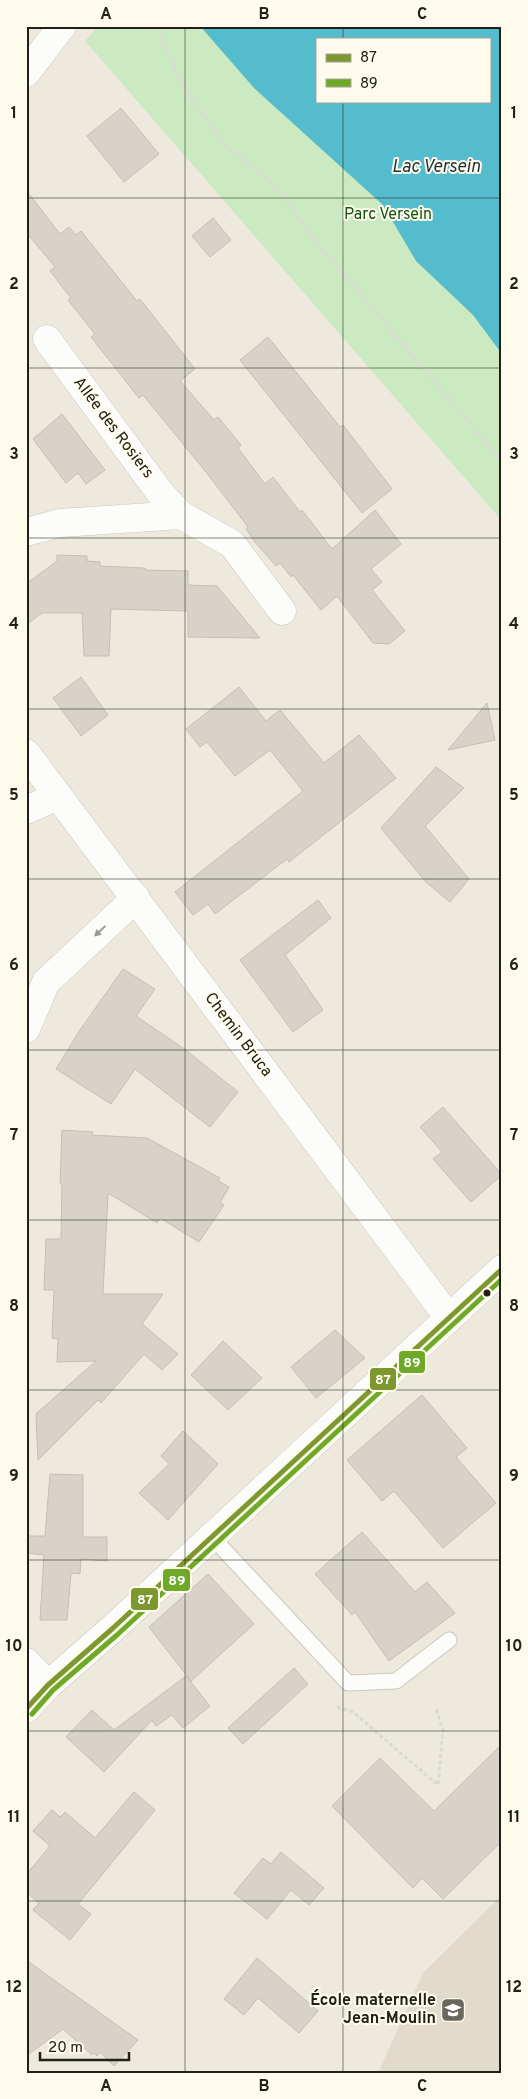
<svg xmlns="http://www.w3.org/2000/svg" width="528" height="2099" viewBox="0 0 528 2099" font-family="Overpass,sans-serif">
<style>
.education{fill:#e2daca}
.green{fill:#cceac2;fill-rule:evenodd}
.water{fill:#54bccc;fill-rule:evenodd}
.building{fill:#d8d3ca;stroke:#c4bfb6}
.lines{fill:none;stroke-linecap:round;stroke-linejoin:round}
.service-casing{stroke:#cac8be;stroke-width:17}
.minor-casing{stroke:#cac8be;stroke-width:29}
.tertiary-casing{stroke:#cac8be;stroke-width:29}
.path{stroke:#dad9d5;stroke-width:3;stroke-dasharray:4 2.5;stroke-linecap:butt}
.service{stroke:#fcfcfa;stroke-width:15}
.minor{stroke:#fcfcfa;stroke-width:28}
.tertiary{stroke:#fcfcfa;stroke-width:28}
.bus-1-casing{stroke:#fefbed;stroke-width:9}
.bus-2-casing{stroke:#fefbed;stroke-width:9}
.bus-1{stroke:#7c982e;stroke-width:5}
.bus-2{stroke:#6ea928;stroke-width:5}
.oneway{fill:#9a9994}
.grid{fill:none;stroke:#232018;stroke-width:1;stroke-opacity:0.55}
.bus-dot{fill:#232018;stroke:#fefbed;stroke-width:2}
.labels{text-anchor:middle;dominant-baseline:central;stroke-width:4;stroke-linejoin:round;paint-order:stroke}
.park-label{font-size:16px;fill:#0e520f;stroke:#fefbed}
.street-label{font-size:16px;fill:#232018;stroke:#fefbed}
.poi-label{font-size:16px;font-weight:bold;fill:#232018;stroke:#fefbed;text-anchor:end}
.water-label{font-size:18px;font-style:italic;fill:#1a3036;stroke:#fefbed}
.line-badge{stroke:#fefbed;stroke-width:2}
.badge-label{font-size:14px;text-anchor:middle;font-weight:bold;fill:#fff}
.neatline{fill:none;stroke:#232018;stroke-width:2}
.grid-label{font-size:16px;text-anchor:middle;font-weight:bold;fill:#232018}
</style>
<rect width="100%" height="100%" fill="#edeadd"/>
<path class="education" d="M 502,1895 L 502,2073 L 378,2073 L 423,1973 Z"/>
<path class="green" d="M 98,26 L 502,26 L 502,521 L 85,41 ZM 317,39 L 489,39 L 489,101 L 317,101 Z"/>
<path class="water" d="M 200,26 L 502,26 L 502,354 L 473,315 L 416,261 L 383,205 L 254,88 ZM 317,39 L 489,39 L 489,101 L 317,101 Z"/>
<g class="building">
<path d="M 121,108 L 159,154 L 124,182 L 87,136 Z"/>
<path d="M 26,190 L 60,234 L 69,227 L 76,235 L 81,231 L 137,301 L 140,299 L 195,369 L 180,381 L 214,420 L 218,417 L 241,445 L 238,448 L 265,484 L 273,477 L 300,512 L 302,510 L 332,549 L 375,510 L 401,544 L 371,569 L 382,582 L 372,590 L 405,631 L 389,644 L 373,643 L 337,596 L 321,610 L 293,575 L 291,577 L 280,563 L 276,566 L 254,541 L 246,529 L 248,527 L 206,472 L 143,395 L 139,398 L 91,337 L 95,334 L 68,300 L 71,298 L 50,271 L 55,267 L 26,232 Z"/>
<path d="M 213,218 L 231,240 L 210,257 L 192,236 Z"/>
<path d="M 268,337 L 340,427 L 343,425 L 392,489 L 362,513 L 240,360 Z"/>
<path d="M 62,414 L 105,470 L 86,484 L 78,473 L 66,483 L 33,439 Z"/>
<path d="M 57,555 L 87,556 L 87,561 L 100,562 L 100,566 L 145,568 L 145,570 L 188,571 L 188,585 L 217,586 L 260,638 L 188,637 L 188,611 L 111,609 L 109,656 L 84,656 L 82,613 L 42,613 L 26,625 L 26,584 L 57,561 Z"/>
<path d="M 81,677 L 108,715 L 81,736 L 53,698 Z"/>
<path d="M 239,687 L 266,721 L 280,710 L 324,763 L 359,735 L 396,778 L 289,862 L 287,859 L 215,914 L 208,904 L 193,915 L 175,892 L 303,791 L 270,750 L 235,776 L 207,742 L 200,747 L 186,729 Z"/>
<path d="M 487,703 L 495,740 L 448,750 Z"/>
<path d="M 436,767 L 464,788 L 425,826 L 469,879 L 450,902 L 426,882 L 381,828 Z"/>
<path d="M 318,900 L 331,918 L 285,955 L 323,1010 L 293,1032 L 240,960 Z"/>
<path d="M 123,969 L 155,989 L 136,1016 L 183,1048 L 238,1092 L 210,1127 L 135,1069 L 111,1104 L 56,1069 L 80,1030 Z"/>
<path d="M 443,1107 L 502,1175 L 471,1202 L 433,1159 L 442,1152 L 420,1127 Z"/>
<path d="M 62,1130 L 93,1132 L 91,1135 L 147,1138 L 220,1178 L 218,1181 L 229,1187 L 220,1203 L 224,1205 L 199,1242 L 160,1218 L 157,1223 L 108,1193 L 103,1294 L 163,1294 L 142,1324 L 178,1354 L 162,1370 L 144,1354 L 101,1403 L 98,1400 L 38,1460 L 36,1414 L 96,1361 L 57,1362 L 58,1339 L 52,1338 L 54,1290 L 44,1290 L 46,1239 L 61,1239 L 62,1184 L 60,1184 Z"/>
<path d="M 335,1330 L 365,1358 L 316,1398 L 291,1367 Z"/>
<path d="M 223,1341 L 262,1378 L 228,1410 L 191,1375 Z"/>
<path d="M 422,1395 L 467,1448 L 456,1457 L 496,1503 L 443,1548 L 394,1491 L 382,1501 L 347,1460 Z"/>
<path d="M 183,1431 L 218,1464 L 168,1520 L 139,1493 L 169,1464 L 161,1456 Z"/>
<path d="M 50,1474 L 83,1475 L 83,1537 L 107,1537 L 107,1561 L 81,1559 L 80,1574 L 71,1573 L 67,1620 L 40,1620 L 44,1555 L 26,1553 L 27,1536 L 45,1536 Z"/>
<path d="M 362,1532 L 415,1592 L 427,1582 L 455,1613 L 389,1661 L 355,1612 L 352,1615 L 315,1574 Z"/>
<path d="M 208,1574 L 254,1624 L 191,1681 L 149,1627 Z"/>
<path d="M 294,1668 L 308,1684 L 243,1744 L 228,1728 Z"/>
<path d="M 186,1676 L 210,1706 L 183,1728 L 172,1715 L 156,1726 L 152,1720 L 104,1772 L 66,1737 L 92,1710 L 114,1730 Z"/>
<path d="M 502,1744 L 502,1841 L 443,1899 L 422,1878 L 413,1888 L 332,1806 L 380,1758 L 434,1811 Z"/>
<path d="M 134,1792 L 155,1810 L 78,1904 L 91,1914 L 70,1940 L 33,1910 L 39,1903 L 26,1892 L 26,1875 L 50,1846 L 33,1831 L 52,1810 L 60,1817 L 65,1812 L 95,1838 Z"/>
<path d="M 281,1852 L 324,1888 L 309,1905 L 291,1890 L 267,1919 L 234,1893 L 263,1858 L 271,1864 Z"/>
<path d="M 257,1958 L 318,2011 L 299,2033 L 258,1998 L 244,2015 L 224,1999 Z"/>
<path d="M 26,1960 L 138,2040 L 114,2066 L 100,2052 L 97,2056 L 94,2053 L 92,2055 L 63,2029 L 26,2056 Z"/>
</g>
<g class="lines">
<defs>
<path id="service" d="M 212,1537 L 348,1683 L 396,1681 L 449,1640"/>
<g id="minor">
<path d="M 26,73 L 62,26"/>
<path d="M 181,515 L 232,544 L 282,611"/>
<path d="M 26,532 L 60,523 L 181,515 L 161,494 L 47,339"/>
<path d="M 26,753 L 449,1318"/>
<path d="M 26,810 L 58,796"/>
<path d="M 26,1029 L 46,982 L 136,898"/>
<path d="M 26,1662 L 48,1685"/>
</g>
<path id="tertiary" d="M 26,1709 L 48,1685 L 112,1629 L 502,1269"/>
</defs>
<use href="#service" class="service-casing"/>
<use href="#minor" class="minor-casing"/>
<use href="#tertiary" class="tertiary-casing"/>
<g class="path">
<path d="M 157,26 L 182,86 L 222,142 L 272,182 L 326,253 L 502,462"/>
<path d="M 337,1707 L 353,1712 L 438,1785 L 443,1730 L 436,1709"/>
</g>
<use href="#service" class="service"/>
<use href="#minor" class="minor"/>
<use href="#tertiary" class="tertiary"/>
<defs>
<path id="bus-1" d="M 26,1709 L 48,1685 L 112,1629 L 502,1269"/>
<path id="bus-2" d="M 32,1714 L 53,1690 L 117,1635 L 502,1279"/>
</defs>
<use href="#bus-1" class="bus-1-casing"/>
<use href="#bus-2" class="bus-2-casing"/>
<use href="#bus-1" class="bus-1"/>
<use href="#bus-2" class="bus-2"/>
</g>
<defs><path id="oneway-solid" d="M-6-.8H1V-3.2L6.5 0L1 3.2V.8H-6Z" transform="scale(1.25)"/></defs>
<use class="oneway" href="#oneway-solid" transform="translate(100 931) rotate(137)"/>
<path class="grid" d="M 185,26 L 185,2073M 343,26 L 343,39M 343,101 L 343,2073M 26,198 L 502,198M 26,368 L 502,368M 26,538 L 502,538M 26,709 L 502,709M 26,879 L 502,879M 26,1050 L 502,1050M 26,1220 L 502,1220M 26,1390 L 502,1390M 26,1560 L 502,1560M 26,1731 L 502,1731M 26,1901 L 502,1901"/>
<defs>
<symbol id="school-square" viewBox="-11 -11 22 22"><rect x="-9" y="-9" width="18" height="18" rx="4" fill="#6a675d" stroke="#fefbed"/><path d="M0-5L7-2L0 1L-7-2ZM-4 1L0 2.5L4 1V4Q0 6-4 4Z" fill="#fff"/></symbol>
</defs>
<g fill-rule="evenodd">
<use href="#school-square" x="439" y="1996" width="28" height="28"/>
</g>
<circle class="bus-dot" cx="487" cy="1293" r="4.5"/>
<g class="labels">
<g class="park-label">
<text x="388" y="215">Parc Versein</text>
</g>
<g class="street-label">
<text transform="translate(113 428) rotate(53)">Allée des Rosiers</text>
<text transform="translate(238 1035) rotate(53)">Chemin Bruca</text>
</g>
<g class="poi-label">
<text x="436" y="2001">École maternelle<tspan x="436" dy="18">Jean-Moulin</tspan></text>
</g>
<g class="water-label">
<text x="436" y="167">Lac Versein</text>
</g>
</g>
<g class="line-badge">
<rect x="398" y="1350" width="28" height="24" rx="5" fill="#6ea928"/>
<rect x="369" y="1367" width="28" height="24" rx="5" fill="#7c982e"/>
<rect x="162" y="1568" width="29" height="24" rx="5" fill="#6ea928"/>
<rect x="130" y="1587" width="29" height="24" rx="5" fill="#7c982e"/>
</g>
<g class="badge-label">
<text x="412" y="1367">89</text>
<text x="383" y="1384">87</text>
<text x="177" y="1585">89</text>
<text x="145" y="1604">87</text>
</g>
<rect width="528" height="2099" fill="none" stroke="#fefbed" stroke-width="55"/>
<rect x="316" y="38" width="175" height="65" fill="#fefbed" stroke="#a6a398"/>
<rect x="326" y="54" width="25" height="8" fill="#7c982e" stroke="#a6a398"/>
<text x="360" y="62" font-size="15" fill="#232018">87</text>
<rect x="326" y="79" width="25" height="8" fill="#6ea928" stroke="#a6a398"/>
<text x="360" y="88" font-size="15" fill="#232018">89</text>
<path d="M40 2052v8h89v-8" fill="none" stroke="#232018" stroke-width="2.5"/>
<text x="48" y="2052" font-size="15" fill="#232018" stroke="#fefbed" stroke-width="4" paint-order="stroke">20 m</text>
<rect x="28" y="28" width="472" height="2044" class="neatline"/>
<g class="grid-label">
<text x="106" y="19">A</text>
<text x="264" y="19">B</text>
<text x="422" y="19">C</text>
<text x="14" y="118">1</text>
<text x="514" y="118">1</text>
<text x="14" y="289">2</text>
<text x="514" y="289">2</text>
<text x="14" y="459">3</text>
<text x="514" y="459">3</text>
<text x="14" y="629">4</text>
<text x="514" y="629">4</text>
<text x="14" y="800">5</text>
<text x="514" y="800">5</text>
<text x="14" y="970">6</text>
<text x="514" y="970">6</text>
<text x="14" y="1140">7</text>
<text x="514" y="1140">7</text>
<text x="14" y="1311">8</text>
<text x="514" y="1311">8</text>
<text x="14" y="1481">9</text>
<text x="514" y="1481">9</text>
<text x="14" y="1651">10</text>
<text x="514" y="1651">10</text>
<text x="14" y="1822">11</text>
<text x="514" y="1822">11</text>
<text x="14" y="1992">12</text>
<text x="514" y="1992">12</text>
<text x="106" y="2091">A</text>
<text x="264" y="2091">B</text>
<text x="422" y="2091">C</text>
</g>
</svg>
